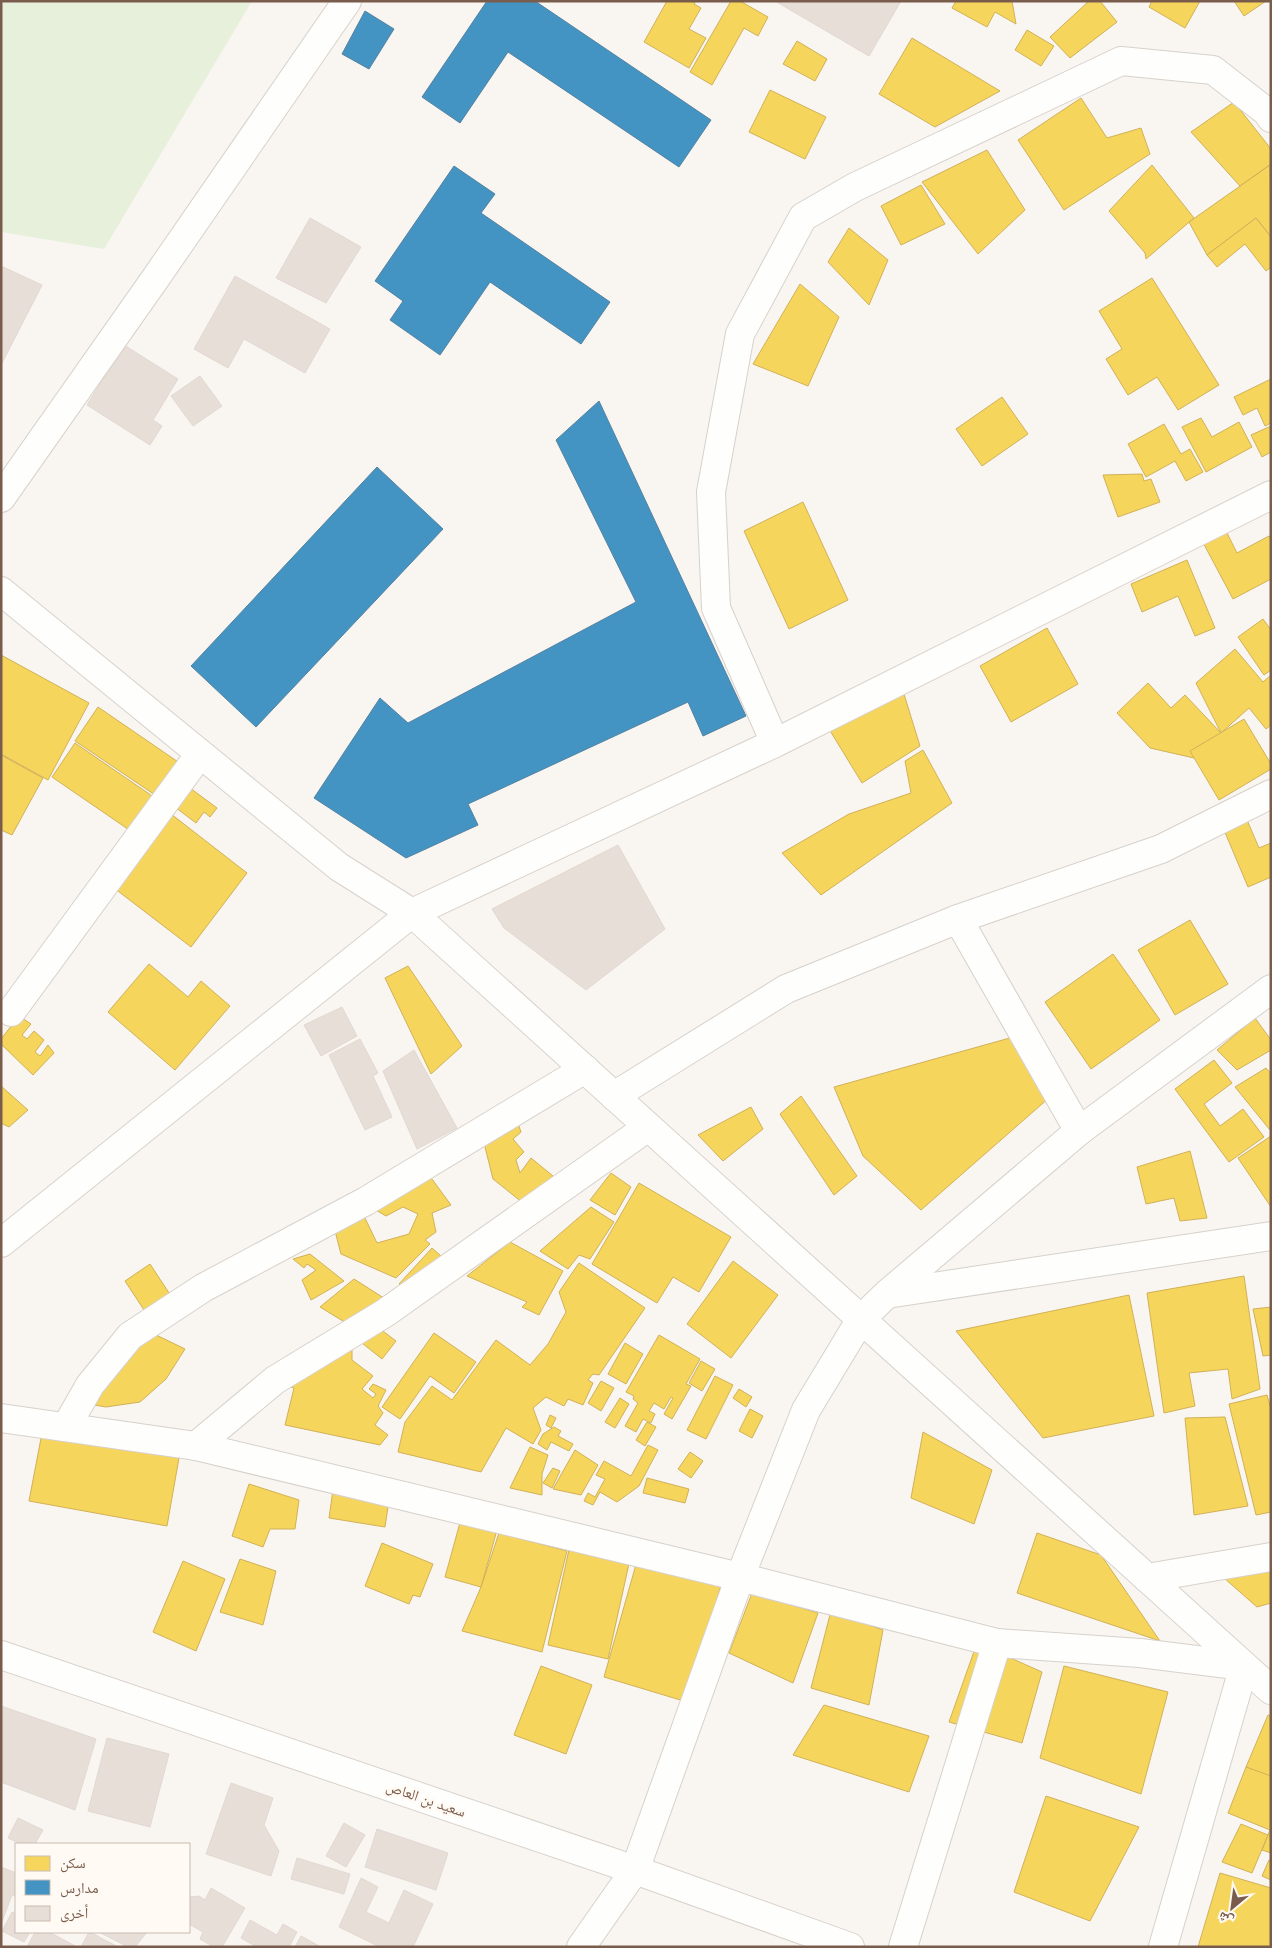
<svg xmlns="http://www.w3.org/2000/svg" width="1272" height="1948" viewBox="0 0 1272 1948" font-family="'DM Sans','Noto Naskh Arabic',sans-serif">
<style>
.green{fill:#e7f0db}
.homes{fill:#f6d55c;stroke:#d1b158}
.schools{fill:#4393c3;stroke:#5482a0}
.building{fill:#e6ded7;stroke:#e2d8d2}
.lines{fill:none;stroke-linecap:round;stroke-linejoin:round}
.street-casing{stroke:#d7d1cb;stroke-width:30}
.secondary-casing{stroke:#d9d2cb;stroke-width:30}
.street{stroke:#fefefd;stroke-width:28}
.secondary{stroke:#fefefd;stroke-width:28}
.labels{text-anchor:middle;dominant-baseline:central;stroke-width:5;stroke-linejoin:round;paint-order:stroke}
.street-label{font-size:15px;fill:#7a5c4d;stroke:#fffaf3}
</style>
<rect width="100%" height="100%" fill="#f9f5f0"/>
<path class="green" d="M 1,1 L 252,1 L 104,249 L 1,232 Z"/>
<g class="homes">
<path d="M 667,1 L 696,1 L 694,4 L 701,8 L 689,29 L 706,38 L 689,68 L 644,42 Z"/>
<path d="M 731,1 L 740,1 L 768,17 L 758,36 L 744,28 L 712,85 L 690,72 Z"/>
<path d="M 956,1 L 1012,1 L 1016,24 L 995,12 L 987,27 L 952,8 Z"/>
<path d="M 1089,1 L 1100,1 L 1117,22 L 1070,58 L 1050,37 Z"/>
<path d="M 1152,1 L 1200,1 L 1185,28 L 1149,7 Z"/>
<path d="M 1234,1 L 1266,1 L 1244,16 Z"/>
<path d="M 1027,30 L 1054,46 L 1041,66 L 1015,50 Z"/>
<path d="M 912,38 L 1000,91 L 935,127 L 879,94 Z"/>
<path d="M 797,41 L 827,59 L 815,81 L 783,64 Z"/>
<path d="M 770,90 L 826,117 L 805,159 L 749,132 Z"/>
<path d="M 1081,98 L 1107,138 L 1141,128 L 1150,154 L 1064,210 L 1018,140 Z"/>
<path d="M 1234,102 L 1271,149 L 1271,164 L 1240,186 L 1191,132 Z"/>
<path d="M 987,150 L 1025,210 L 978,254 L 922,182 Z"/>
<path d="M 1152,165 L 1194,218 L 1146,259 L 1145,253 L 1109,211 Z"/>
<path d="M 1270,165 L 1271,237 L 1256,218 L 1207,255 L 1189,222 Z"/>
<path d="M 921,185 L 945,224 L 901,245 L 881,206 Z"/>
<path d="M 1256,218 L 1271,237 L 1271,267 L 1266,271 L 1245,244 L 1217,267 L 1207,255 Z"/>
<path d="M 849,228 L 888,260 L 869,305 L 828,262 Z"/>
<path d="M 1152,278 L 1219,385 L 1178,410 L 1157,377 L 1128,395 L 1106,359 L 1122,349 L 1099,311 Z"/>
<path d="M 800,284 L 839,317 L 808,386 L 753,364 Z"/>
<path d="M 1271,379 L 1271,423 L 1265,426 L 1257,408 L 1243,415 L 1234,397 Z"/>
<path d="M 1002,397 L 1028,434 L 982,466 L 956,429 Z"/>
<path d="M 1201,418 L 1212,437 L 1239,422 L 1252,447 L 1206,472 L 1182,427 Z"/>
<path d="M 1164,424 L 1181,454 L 1190,449 L 1203,472 L 1186,481 L 1175,461 L 1146,477 L 1128,444 Z"/>
<path d="M 1271,426 L 1271,452 L 1262,457 L 1251,435 Z"/>
<path d="M 1142,474 L 1144,481 L 1151,479 L 1160,502 L 1118,517 L 1103,475 Z"/>
<path d="M 803,502 L 848,600 L 789,629 L 744,531 Z"/>
<path d="M 1222,523 L 1237,553 L 1269,536 L 1271,539 L 1271,579 L 1233,599 L 1199,535 Z"/>
<path d="M 1187,560 L 1215,628 L 1195,636 L 1178,596 L 1142,612 L 1131,584 Z"/>
<path d="M 1263,619 L 1271,630 L 1271,670 L 1264,675 L 1238,637 Z"/>
<path d="M 1047,628 L 1078,684 L 1011,722 L 980,666 Z"/>
<path d="M 1235,649 L 1263,682 L 1271,675 L 1271,725 L 1266,729 L 1249,708 L 1221,733 L 1196,683 Z"/>
<path d="M 1,655 L 89,703 L 48,780 L 1,754 Z"/>
<path d="M 1148,683 L 1171,708 L 1185,695 L 1221,733 L 1194,758 L 1150,748 L 1117,713 Z"/>
<path d="M 903,691 L 920,746 L 862,783 L 829,729 Z"/>
<path d="M 98,707 L 184,766 L 161,799 L 75,741 Z"/>
<path d="M 1244,719 L 1271,764 L 1271,769 L 1219,800 L 1190,751 Z"/>
<path d="M 75,743 L 161,802 L 138,836 L 52,777 Z"/>
<path d="M 923,750 L 952,803 L 821,895 L 782,853 L 849,814 L 911,793 L 905,761 Z"/>
<path d="M 1,755 L 43,778 L 12,835 L 1,830 Z"/>
<path d="M 190,788 L 217,808 L 210,817 L 204,812 L 196,823 L 175,807 Z"/>
<path d="M 171,814 L 247,873 L 191,947 L 114,888 Z"/>
<path d="M 1247,820 L 1259,848 L 1271,843 L 1271,877 L 1248,887 L 1224,830 Z"/>
<path d="M 1190,920 L 1228,984 L 1175,1015 L 1138,950 Z"/>
<path d="M 1113,954 L 1160,1020 L 1091,1069 L 1045,1002 Z"/>
<path d="M 149,964 L 188,997 L 201,981 L 230,1006 L 175,1070 L 108,1012 Z"/>
<path d="M 408,966 L 462,1046 L 431,1074 L 385,978 Z"/>
<path d="M 19,1016 L 31,1024 L 22,1035 L 27,1039 L 34,1031 L 44,1040 L 35,1052 L 40,1056 L 48,1045 L 54,1053 L 33,1075 L 1,1044 L 1,1039 Z"/>
<path d="M 1255,1018 L 1271,1040 L 1271,1050 L 1237,1070 L 1217,1050 Z"/>
<path d="M 1017,1036 L 1050,1097 L 921,1210 L 863,1156 L 834,1087 Z"/>
<path d="M 1214,1060 L 1232,1083 L 1204,1104 L 1220,1126 L 1243,1109 L 1264,1137 L 1229,1162 L 1175,1089 Z"/>
<path d="M 1266,1068 L 1271,1074 L 1270,1130 L 1235,1087 Z"/>
<path d="M 1,1086 L 28,1110 L 9,1127 L 1,1123 Z"/>
<path d="M 801,1096 L 857,1176 L 834,1195 L 780,1114 Z"/>
<path d="M 751,1107 L 763,1129 L 723,1161 L 698,1135 Z"/>
<path d="M 516,1118 L 521,1132 L 513,1139 L 524,1152 L 516,1160 L 520,1173 L 531,1158 L 553,1176 L 523,1203 L 493,1179 L 483,1139 Z"/>
<path d="M 1271,1136 L 1271,1207 L 1238,1158 Z"/>
<path d="M 1190,1151 L 1207,1218 L 1180,1221 L 1174,1198 L 1146,1204 L 1137,1167 Z"/>
<path d="M 426,1171 L 451,1205 L 432,1213 L 436,1232 L 425,1240 L 430,1244 L 396,1278 L 341,1254 L 334,1227 L 363,1214 L 377,1243 L 409,1234 L 418,1214 L 403,1207 L 386,1216 L 374,1209 Z"/>
<path d="M 611,1173 L 631,1187 L 615,1215 L 590,1200 Z"/>
<path d="M 639,1183 L 731,1237 L 699,1292 L 673,1277 L 657,1303 L 592,1264 Z"/>
<path d="M 591,1207 L 614,1222 L 590,1259 L 579,1255 L 568,1269 L 540,1251 Z"/>
<path d="M 510,1242 L 563,1271 L 539,1315 L 522,1307 L 527,1302 L 467,1276 Z"/>
<path d="M 432,1248 L 441,1256 L 409,1292 L 399,1284 Z"/>
<path d="M 310,1254 L 344,1281 L 311,1300 L 302,1280 L 316,1270 L 307,1264 L 304,1268 L 293,1259 Z"/>
<path d="M 733,1261 L 778,1295 L 731,1358 L 687,1324 Z"/>
<path d="M 579,1263 L 645,1308 L 599,1375 L 593,1374 L 588,1380 L 593,1383 L 583,1405 L 568,1399 L 564,1406 L 546,1397 L 533,1408 L 541,1430 L 533,1444 L 506,1428 L 481,1472 L 398,1452 L 405,1422 L 432,1386 L 452,1400 L 496,1340 L 530,1365 L 548,1344 L 566,1312 L 559,1292 Z"/>
<path d="M 150,1264 L 171,1296 L 146,1313 L 125,1281 Z"/>
<path d="M 1244,1276 L 1260,1389 L 1232,1399 L 1228,1369 L 1189,1373 L 1195,1406 L 1164,1413 L 1147,1293 Z"/>
<path d="M 354,1279 L 387,1300 L 351,1326 L 320,1307 Z"/>
<path d="M 1129,1295 L 1154,1416 L 1043,1438 L 956,1331 Z"/>
<path d="M 1271,1307 L 1271,1355 L 1263,1356 L 1253,1309 Z"/>
<path d="M 375,1325 L 396,1341 L 382,1359 L 362,1343 Z"/>
<path d="M 148,1331 L 185,1349 L 166,1379 L 140,1402 L 106,1407 L 89,1404 Z"/>
<path d="M 434,1333 L 476,1362 L 454,1393 L 430,1376 L 400,1419 L 382,1407 Z"/>
<path d="M 659,1335 L 700,1359 L 686,1384 L 691,1386 L 672,1419 L 664,1414 L 673,1398 L 671,1397 L 664,1409 L 654,1403 L 649,1411 L 655,1414 L 651,1423 L 643,1419 L 636,1432 L 625,1426 L 638,1403 L 633,1399 L 634,1396 L 626,1392 Z"/>
<path d="M 352,1341 L 352,1360 L 373,1376 L 362,1389 L 373,1398 L 376,1394 L 369,1389 L 373,1384 L 386,1390 L 378,1406 L 383,1413 L 375,1425 L 388,1435 L 380,1445 L 285,1425 L 294,1388 L 288,1386 Z"/>
<path d="M 625,1343 L 643,1354 L 626,1384 L 608,1374 Z"/>
<path d="M 701,1361 L 715,1369 L 702,1391 L 689,1383 Z"/>
<path d="M 715,1376 L 733,1385 L 706,1439 L 687,1430 Z"/>
<path d="M 601,1381 L 614,1388 L 601,1411 L 588,1403 Z"/>
<path d="M 739,1389 L 752,1397 L 746,1407 L 733,1398 Z"/>
<path d="M 1267,1395 L 1271,1409 L 1271,1512 L 1256,1515 L 1229,1404 Z"/>
<path d="M 620,1398 L 629,1404 L 615,1428 L 605,1422 Z"/>
<path d="M 750,1409 L 763,1416 L 752,1438 L 739,1431 Z"/>
<path d="M 550,1415 L 556,1418 L 551,1428 L 546,1425 Z"/>
<path d="M 1225,1417 L 1248,1506 L 1194,1515 L 1185,1418 Z"/>
<path d="M 647,1422 L 656,1427 L 645,1446 L 636,1440 Z"/>
<path d="M 554,1427 L 561,1431 L 558,1436 L 573,1444 L 569,1451 L 551,1442 L 547,1450 L 538,1444 L 543,1434 Z"/>
<path d="M 923,1432 L 992,1470 L 974,1524 L 911,1498 Z"/>
<path d="M 42,1433 L 179,1458 L 167,1526 L 29,1501 Z"/>
<path d="M 648,1445 L 658,1450 L 639,1486 L 617,1502 L 600,1492 L 593,1505 L 584,1501 L 588,1493 L 595,1497 L 605,1479 L 596,1475 L 604,1461 L 631,1476 Z"/>
<path d="M 530,1447 L 548,1455 L 542,1474 L 542,1495 L 510,1488 Z"/>
<path d="M 575,1450 L 598,1465 L 581,1495 L 553,1489 Z"/>
<path d="M 690,1452 L 703,1461 L 691,1478 L 678,1469 Z"/>
<path d="M 553,1468 L 560,1471 L 552,1488 L 543,1483 Z"/>
<path d="M 647,1478 L 689,1489 L 685,1503 L 643,1493 Z"/>
<path d="M 249,1484 L 299,1500 L 295,1529 L 270,1529 L 263,1547 L 232,1536 Z"/>
<path d="M 333,1490 L 389,1500 L 385,1527 L 329,1518 Z"/>
<path d="M 461,1519 L 497,1530 L 481,1587 L 445,1577 Z"/>
<path d="M 499,1533 L 567,1551 L 542,1652 L 462,1631 L 481,1587 Z"/>
<path d="M 1037,1533 L 1101,1555 L 1160,1641 L 1017,1593 Z"/>
<path d="M 382,1543 L 433,1564 L 420,1597 L 413,1595 L 409,1604 L 365,1586 Z"/>
<path d="M 570,1545 L 630,1559 L 608,1659 L 548,1645 Z"/>
<path d="M 240,1559 L 276,1571 L 263,1625 L 220,1612 Z"/>
<path d="M 183,1561 L 225,1579 L 196,1651 L 153,1632 Z"/>
<path d="M 637,1561 L 721,1585 L 687,1702 L 604,1677 Z"/>
<path d="M 1271,1563 L 1271,1603 L 1257,1607 L 1224,1578 Z"/>
<path d="M 752,1593 L 818,1613 L 793,1683 L 729,1653 Z"/>
<path d="M 831,1611 L 883,1630 L 869,1705 L 811,1688 Z"/>
<path d="M 977,1643 L 1042,1672 L 1022,1743 L 949,1722 Z"/>
<path d="M 541,1666 L 592,1685 L 566,1754 L 514,1735 Z"/>
<path d="M 1064,1666 L 1168,1692 L 1141,1794 L 1040,1758 Z"/>
<path d="M 824,1705 L 929,1736 L 909,1792 L 793,1755 Z"/>
<path d="M 1268,1715 L 1271,1716 L 1271,1777 L 1246,1767 Z"/>
<path d="M 1246,1767 L 1271,1776 L 1271,1853 L 1262,1850 L 1270,1830 L 1228,1813 Z"/>
<path d="M 1046,1796 L 1139,1827 L 1090,1921 L 1014,1892 Z"/>
<path d="M 1241,1824 L 1268,1835 L 1252,1873 L 1222,1862 Z"/>
<path d="M 1269,1860 L 1271,1861 L 1271,1880 L 1262,1876 Z"/>
<path d="M 1220,1873 L 1271,1888 L 1271,1947 L 1198,1947 Z"/>
</g>
<g class="schools">
<path d="M 487,1 L 535,1 L 711,120 L 679,167 L 508,52 L 460,123 L 422,97 Z"/>
<path d="M 365,11 L 394,29 L 369,69 L 342,54 Z"/>
<path d="M 454,166 L 495,194 L 481,213 L 610,302 L 581,344 L 490,282 L 440,355 L 390,320 L 403,301 L 375,281 Z"/>
<path d="M 599,401 L 746,716 L 703,736 L 688,702 L 468,804 L 478,825 L 406,858 L 314,798 L 380,698 L 408,723 L 636,602 L 556,440 Z"/>
<path d="M 377,467 L 443,529 L 256,727 L 191,666 Z"/>
</g>
<g class="building">
<path d="M 775,1 L 901,1 L 869,56 Z"/>
<path d="M 310,218 L 361,247 L 326,303 L 276,278 Z"/>
<path d="M 1,266 L 42,285 L 1,365 Z"/>
<path d="M 235,276 L 330,329 L 305,373 L 244,339 L 228,368 L 194,349 Z"/>
<path d="M 124,345 L 178,379 L 153,420 L 162,426 L 150,445 L 87,405 Z"/>
<path d="M 200,376 L 222,406 L 193,426 L 171,396 Z"/>
<path d="M 618,845 L 665,929 L 586,990 L 504,928 L 492,909 Z"/>
<path d="M 342,1007 L 357,1036 L 321,1056 L 304,1025 Z"/>
<path d="M 360,1039 L 378,1073 L 373,1076 L 392,1117 L 365,1130 L 329,1055 Z"/>
<path d="M 414,1050 L 457,1128 L 417,1149 L 383,1071 Z"/>
<path d="M 1,1706 L 96,1739 L 75,1810 L 1,1782 Z"/>
<path d="M 107,1738 L 169,1754 L 150,1827 L 88,1811 Z"/>
<path d="M 231,1783 L 273,1798 L 264,1825 L 279,1851 L 271,1876 L 206,1854 Z"/>
<path d="M 18,1818 L 43,1830 L 35,1844 L 21,1844 L 8,1838 Z"/>
<path d="M 344,1823 L 365,1835 L 346,1867 L 326,1856 Z"/>
<path d="M 377,1829 L 448,1853 L 436,1890 L 365,1867 Z"/>
<path d="M 297,1858 L 350,1874 L 344,1894 L 291,1879 Z"/>
<path d="M 1,1867 L 16,1873 L 16,1896 L 12,1895 L 1,1924 Z"/>
<path d="M 361,1878 L 378,1887 L 366,1912 L 389,1923 L 404,1890 L 433,1904 L 413,1947 L 380,1947 L 339,1927 Z"/>
<path d="M 211,1888 L 245,1908 L 222,1947 L 214,1947 L 200,1939 L 203,1932 L 189,1924 L 190,1897 L 199,1896 L 205,1900 Z"/>
<path d="M 12,1912 L 16,1914 L 16,1932 L 30,1932 L 24,1942 L 2,1931 Z"/>
<path d="M 250,1920 L 277,1935 L 283,1924 L 297,1932 L 289,1947 L 257,1947 L 241,1938 Z"/>
<path d="M 35,1932 L 49,1932 L 77,1947 L 27,1947 Z"/>
<path d="M 89,1932 L 90,1932 L 118,1947 L 81,1947 Z"/>
<path d="M 99,1932 L 147,1932 L 135,1947 L 128,1947 Z"/>
<path d="M 301,1936 L 321,1947 L 295,1947 Z"/>
</g>
<g class="lines">
<defs>
<g id="street">
<path d="M 1,591 L 339,867 L 412,913 L 1271,1690"/>
<path d="M 775,743 L 716,608 L 711,492 L 740,334 L 803,217 L 855,187 L 1121,61 L 1213,70 L 1267,112 L 1271,118"/>
<path d="M 958,919 L 1079,1131"/>
<path d="M 11,1012 L 200,754"/>
<path d="M 614,1096 L 786,989 L 958,919 L 1161,849 L 1271,794"/>
<path d="M 887,1294 L 1271,1236"/>
<path d="M 1,1418 L 196,1446 L 740,1577 L 997,1643 L 1140,1653 L 1244,1666 L 1163,1947"/>
<path d="M 66,1427 L 90,1385 L 130,1336 L 203,1288 L 366,1201 L 585,1069"/>
<path d="M 196,1446 L 275,1380 L 385,1313 L 648,1127"/>
<path d="M 1147,1578 L 1271,1557"/>
<path d="M 581,1947 L 635,1870 L 740,1577 L 806,1410 L 861,1319 L 887,1294 L 1079,1131 L 1271,989"/>
<path d="M 903,1947 L 997,1643"/>
</g>
<g id="secondary">
<path d="M 1,498 L 155,279 L 347,1"/>
<path d="M 1,1243 L 412,913 L 775,743 L 1271,495"/>
<path d="M 1,1655 L 635,1870 L 850,1947"/>
</g>
</defs>
<use href="#street" class="street-casing"/>
<use href="#secondary" class="secondary-casing"/>
<use href="#street" class="street"/>
<use href="#secondary" class="secondary"/>
</g>
<g class="labels">
<g class="street-label">
<text transform="translate(426 1799) rotate(19)">سعيد بن العاص</text>
</g>
</g>
<rect width="1272" height="1948" fill="none" stroke="#7a5c4d" stroke-width="5"/>
<rect x="15" y="1843" width="175" height="90" fill="#fffaf3" stroke="#cabbb1"/>
<rect x="25" y="1856" width="25" height="15" fill="#f6d55c" stroke="#cabbb1"/>
<text x="60" y="1868" font-size="15" fill="#7a5c4d">سكن</text>
<rect x="25" y="1880" width="25" height="15" fill="#4393c3" stroke="#cabbb1"/>
<text x="60" y="1893" font-size="15" fill="#7a5c4d">مدارس</text>
<rect x="25" y="1906" width="25" height="15" fill="#e6ded7" stroke="#cabbb1"/>
<text x="60" y="1918" font-size="15" fill="#7a5c4d">أخرى</text>
<g transform="translate(1232 1908) rotate(209)" stroke="#fffaf3" stroke-width="4" paint-order="stroke">
<path d="M0-4L9 19L0 12L-9 19Z" fill="#7a5c4d"/>
<text y="-8" font-size="14" font-weight="bold" text-anchor="middle" fill="#7a5c4d">ش</text>
</g>
</svg>
